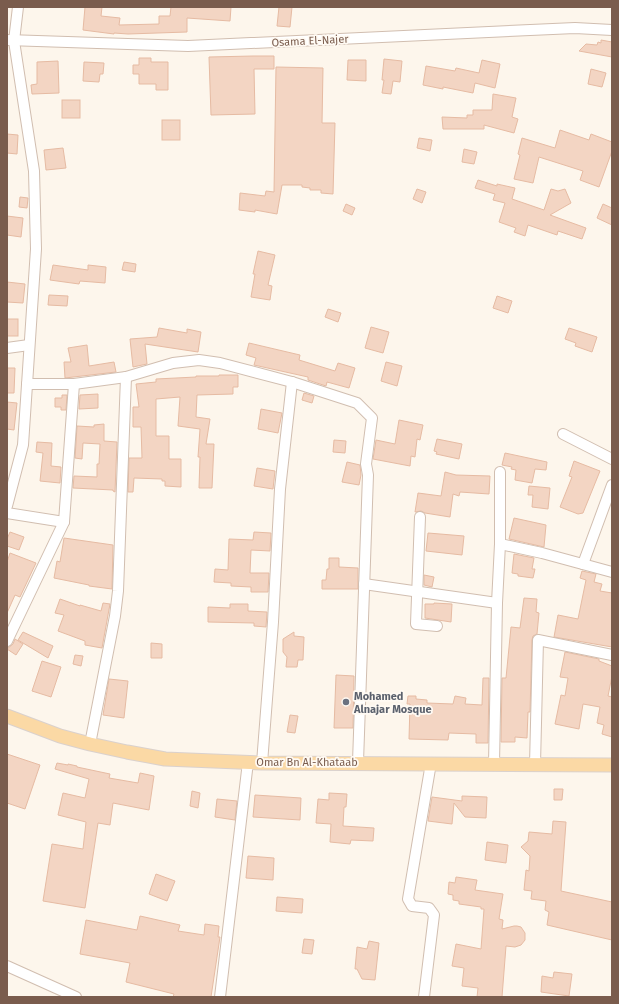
<svg xmlns="http://www.w3.org/2000/svg" width="619" height="1004" viewBox="0 0 619 1004" font-family="'Fira Sans',sans-serif">
<style>
.building{fill:#f3d5c3;stroke:#e6bba3}
.lines{fill:none;stroke-linecap:round;stroke-linejoin:round}
.minor-casing{stroke:#d1beb0;stroke-width:12}
.major-casing{stroke:#dad1cd;stroke-width:15}
.minor{stroke:#fff;stroke-width:10}
.major{stroke:#fbd9a5;stroke-width:13}
.worship-dot{fill:#6b7280;stroke:#fffaf3;stroke-width:1.5}
.labels{text-anchor:middle;dominant-baseline:central;stroke-width:3.5;stroke-linejoin:round;paint-order:stroke}
.street-label{font-size:11px;fill:#7a5c4d;stroke:#fffaf3}
.worship-label{font-size:11px;font-weight:bold;fill:#5b616d;stroke:#fffaf3;text-anchor:start}
</style>
<rect width="100%" height="100%" fill="#fdf6ec"/>
<g class="building">
<path d="M 85,7 L 102,7 L 101,16 L 120,18 L 119,25 L 159,24 L 159,16 L 170,16 L 171,7 L 231,7 L 230,21 L 187,18 L 187,32 L 128,34 L 114,33 L 114,34 L 83,30 Z"/>
<path d="M 279,7 L 292,7 L 290,27 L 277,26 Z"/>
<path d="M 601,40 L 612,42 L 612,57 L 579,51 L 586,44 L 597,45 L 598,42 L 601,43 Z"/>
<path d="M 253,56 L 274,56 L 274,69 L 254,69 L 255,114 L 211,115 L 209,57 Z"/>
<path d="M 139,58 L 151,58 L 151,62 L 168,62 L 168,90 L 156,90 L 156,84 L 139,84 L 139,74 L 133,74 L 133,65 L 139,65 Z"/>
<path d="M 384,59 L 402,61 L 400,82 L 393,81 L 391,94 L 382,93 L 384,80 L 382,80 Z"/>
<path d="M 348,60 L 366,60 L 366,81 L 347,80 Z"/>
<path d="M 482,60 L 500,64 L 495,88 L 475,83 L 473,93 L 443,87 L 443,89 L 423,85 L 426,66 L 455,71 L 456,68 L 479,73 Z"/>
<path d="M 58,61 L 59,93 L 32,94 L 31,85 L 37,84 L 37,62 Z"/>
<path d="M 84,62 L 104,63 L 103,74 L 100,74 L 99,82 L 83,81 Z"/>
<path d="M 276,67 L 323,68 L 322,123 L 335,123 L 333,194 L 321,193 L 321,190 L 310,190 L 310,188 L 302,187 L 302,185 L 282,185 L 277,214 L 255,210 L 255,212 L 239,210 L 240,193 L 265,196 L 266,191 L 274,192 Z"/>
<path d="M 591,69 L 606,73 L 602,87 L 588,84 Z"/>
<path d="M 493,94 L 516,98 L 512,117 L 518,119 L 514,133 L 484,125 L 484,129 L 443,129 L 442,117 L 467,118 L 467,115 L 473,115 L 473,110 L 492,110 Z"/>
<rect x="62" y="100" width="18" height="18"/>
<rect x="162" y="120" width="18" height="20"/>
<path d="M 560,130 L 589,140 L 591,134 L 612,142 L 612,151 L 599,187 L 580,180 L 583,171 L 539,157 L 533,183 L 514,179 L 520,155 L 518,154 L 522,138 L 555,148 Z"/>
<path d="M 7,134 L 18,135 L 17,154 L 7,153 Z"/>
<path d="M 419,138 L 432,140 L 430,151 L 417,148 Z"/>
<path d="M 63,148 L 66,168 L 46,170 L 44,150 Z"/>
<path d="M 464,149 L 477,152 L 474,164 L 462,162 Z"/>
<path d="M 478,180 L 497,186 L 497,184 L 515,188 L 512,199 L 544,210 L 551,189 L 558,191 L 565,189 L 571,203 L 550,215 L 586,228 L 582,239 L 558,231 L 557,235 L 528,225 L 525,236 L 514,232 L 516,228 L 499,222 L 505,203 L 493,200 L 495,194 L 475,188 Z"/>
<path d="M 417,189 L 426,192 L 422,203 L 413,199 Z"/>
<path d="M 20,197 L 28,198 L 27,208 L 19,207 Z"/>
<path d="M 346,204 L 355,208 L 352,215 L 343,211 Z"/>
<path d="M 603,204 L 612,208 L 612,225 L 597,218 Z"/>
<path d="M 7,216 L 23,218 L 21,237 L 7,235 Z"/>
<path d="M 258,251 L 275,255 L 268,285 L 272,286 L 270,300 L 251,297 L 255,274 L 253,274 Z"/>
<path d="M 124,262 L 136,264 L 135,272 L 122,270 Z"/>
<path d="M 53,265 L 88,270 L 88,265 L 106,267 L 105,283 L 80,281 L 79,284 L 50,280 Z"/>
<path d="M 7,282 L 25,284 L 23,303 L 7,302 Z"/>
<path d="M 49,295 L 68,296 L 67,306 L 48,305 Z"/>
<path d="M 497,296 L 512,301 L 508,313 L 493,308 Z"/>
<path d="M 328,309 L 341,313 L 338,322 L 325,317 Z"/>
<rect x="7" y="319" width="11" height="17"/>
<path d="M 371,327 L 389,332 L 383,353 L 365,348 Z"/>
<path d="M 159,328 L 187,333 L 187,329 L 201,332 L 198,352 L 145,344 L 147,364 L 133,367 L 130,339 L 157,337 Z"/>
<path d="M 569,328 L 597,337 L 592,352 L 575,346 L 576,343 L 565,339 Z"/>
<path d="M 249,343 L 300,355 L 299,360 L 335,371 L 338,363 L 355,368 L 349,388 L 327,382 L 326,386 L 308,380 L 308,377 L 254,365 L 256,358 L 246,355 Z"/>
<path d="M 87,345 L 89,366 L 114,362 L 116,372 L 65,378 L 64,362 L 71,362 L 68,348 Z"/>
<path d="M 386,362 L 402,366 L 397,386 L 381,381 Z"/>
<path d="M 7,368 L 15,368 L 14,393 L 7,393 Z"/>
<path d="M 219,375 L 238,375 L 238,387 L 233,387 L 233,394 L 197,395 L 196,417 L 210,419 L 206,444 L 214,444 L 212,488 L 199,488 L 200,457 L 198,457 L 200,429 L 178,426 L 180,397 L 156,399 L 156,436 L 169,436 L 169,459 L 181,459 L 181,487 L 165,486 L 165,481 L 162,481 L 162,479 L 134,478 L 133,492 L 128,492 L 129,458 L 142,458 L 141,427 L 133,427 L 133,407 L 139,407 L 136,384 L 156,382 L 156,379 L 196,377 L 196,376 L 219,376 Z"/>
<path d="M 304,393 L 314,396 L 312,403 L 302,400 Z"/>
<path d="M 98,394 L 98,408 L 79,409 L 80,395 Z"/>
<path d="M 62,395 L 67,395 L 66,410 L 61,410 L 61,407 L 55,407 L 55,398 L 62,398 Z"/>
<path d="M 7,402 L 17,403 L 14,430 L 7,429 Z"/>
<path d="M 261,409 L 282,413 L 278,433 L 258,429 Z"/>
<path d="M 399,420 L 423,425 L 420,440 L 417,439 L 415,457 L 411,456 L 410,466 L 373,459 L 376,440 L 395,444 Z"/>
<path d="M 104,424 L 104,441 L 117,442 L 115,492 L 113,491 L 113,490 L 73,488 L 74,476 L 97,477 L 97,464 L 99,464 L 100,444 L 83,443 L 82,459 L 75,458 L 77,426 L 94,427 L 94,425 Z"/>
<path d="M 437,439 L 462,444 L 459,459 L 436,454 L 437,452 L 434,451 Z"/>
<path d="M 334,440 L 346,441 L 345,453 L 333,452 Z"/>
<path d="M 37,442 L 52,443 L 51,466 L 61,467 L 60,483 L 40,481 L 43,453 L 36,452 Z"/>
<path d="M 505,453 L 547,462 L 546,470 L 535,469 L 532,483 L 515,480 L 516,470 L 511,469 L 512,467 L 502,465 Z"/>
<path d="M 574,461 L 600,471 L 583,513 L 578,514 L 560,507 L 572,477 L 569,476 Z"/>
<path d="M 347,462 L 360,465 L 361,475 L 359,485 L 342,482 Z"/>
<path d="M 257,468 L 275,471 L 273,489 L 254,486 Z"/>
<path d="M 445,472 L 456,475 L 490,476 L 489,494 L 460,492 L 459,496 L 453,494 L 450,517 L 425,513 L 421,511 L 415,512 L 418,493 L 441,496 Z"/>
<path d="M 529,486 L 550,488 L 548,509 L 532,507 L 533,495 L 528,495 Z"/>
<path d="M 514,518 L 546,525 L 544,547 L 509,539 Z"/>
<path d="M 10,532 L 24,537 L 19,550 L 7,546 L 7,539 Z"/>
<path d="M 254,532 L 271,533 L 270,551 L 251,550 L 250,573 L 269,573 L 268,592 L 251,592 L 251,587 L 231,586 L 231,583 L 214,582 L 215,569 L 228,570 L 229,539 L 253,540 Z"/>
<path d="M 428,533 L 464,536 L 462,555 L 426,551 Z"/>
<path d="M 64,538 L 113,545 L 112,589 L 89,586 L 89,585 L 54,578 L 57,561 L 60,562 Z"/>
<path d="M 10,553 L 36,563 L 20,597 L 15,595 L 7,613 L 7,562 Z"/>
<path d="M 514,554 L 534,558 L 532,569 L 535,569 L 533,578 L 518,576 L 518,574 L 512,573 Z"/>
<path d="M 329,558 L 339,558 L 339,567 L 358,568 L 358,589 L 322,589 L 322,580 L 326,580 L 327,569 L 329,569 Z"/>
<path d="M 582,571 L 596,574 L 594,582 L 602,584 L 600,591 L 612,593 L 612,647 L 554,637 L 558,615 L 578,619 L 586,580 L 580,578 Z"/>
<path d="M 424,575 L 434,577 L 432,587 L 424,585 Z"/>
<path d="M 524,598 L 537,599 L 536,612 L 539,613 L 537,634 L 533,636 L 532,640 L 530,712 L 528,712 L 527,738 L 515,737 L 515,742 L 501,742 L 502,678 L 506,678 L 511,627 L 520,628 Z"/>
<path d="M 60,599 L 80,606 L 80,605 L 101,611 L 103,603 L 110,604 L 102,648 L 85,645 L 85,641 L 58,631 L 64,615 L 55,613 Z"/>
<path d="M 434,603 L 452,604 L 451,622 L 425,618 L 425,604 L 434,604 Z"/>
<path d="M 230,604 L 248,604 L 248,611 L 267,612 L 266,627 L 254,626 L 254,623 L 208,622 L 208,607 L 230,608 Z"/>
<path d="M 23,632 L 53,646 L 48,658 L 18,640 Z"/>
<path d="M 294,632 L 294,636 L 304,637 L 303,660 L 298,660 L 297,667 L 286,667 L 287,657 L 283,652 L 283,639 Z"/>
<path d="M 15,639 L 23,644 L 16,655 L 7,649 L 13,644 Z"/>
<path d="M 151,643 L 162,644 L 162,658 L 151,658 Z"/>
<path d="M 565,652 L 599,659 L 599,661 L 612,666 L 612,676 L 608,696 L 612,697 L 612,737 L 602,734 L 604,725 L 597,723 L 600,707 L 583,704 L 579,729 L 555,724 L 561,695 L 565,696 L 568,678 L 560,677 Z"/>
<path d="M 75,655 L 83,656 L 81,666 L 73,664 Z"/>
<path d="M 42,661 L 61,667 L 51,697 L 32,691 Z"/>
<path d="M 336,675 L 354,676 L 353,728 L 334,728 Z"/>
<path d="M 483,678 L 489,678 L 488,743 L 476,743 L 476,734 L 449,733 L 448,740 L 409,739 L 410,704 L 407,704 L 408,696 L 416,696 L 416,699 L 427,700 L 427,703 L 453,704 L 455,696 L 466,698 L 465,704 L 482,705 Z"/>
<path d="M 109,679 L 128,681 L 124,718 L 103,715 Z"/>
<path d="M 290,715 L 298,716 L 295,733 L 287,732 Z"/>
<path d="M 7,754 L 40,765 L 25,809 L 7,803 Z"/>
<path d="M 57,763 L 68,765 L 68,764 L 77,766 L 77,767 L 110,774 L 109,778 L 138,783 L 140,773 L 154,776 L 149,810 L 113,803 L 110,825 L 98,823 L 85,908 L 43,901 L 52,844 L 83,849 L 86,822 L 58,815 L 63,793 L 85,798 L 89,779 L 55,769 Z"/>
<path d="M 554,789 L 563,789 L 562,800 L 554,800 Z"/>
<path d="M 192,791 L 200,793 L 198,808 L 190,806 Z"/>
<path d="M 329,793 L 347,794 L 346,807 L 344,807 L 343,826 L 374,828 L 373,841 L 351,840 L 350,844 L 330,842 L 331,824 L 316,823 L 318,799 L 329,800 Z"/>
<path d="M 255,795 L 301,798 L 300,820 L 253,817 Z"/>
<path d="M 462,796 L 487,797 L 486,818 L 465,817 L 454,803 L 452,824 L 428,821 L 432,797 L 462,801 Z"/>
<path d="M 217,799 L 237,801 L 235,820 L 215,817 Z"/>
<path d="M 553,821 L 566,822 L 561,891 L 612,902 L 612,940 L 547,925 L 549,912 L 545,910 L 546,901 L 531,899 L 532,891 L 524,890 L 526,870 L 529,871 L 530,856 L 521,847 L 528,841 L 529,832 L 552,834 Z"/>
<path d="M 487,842 L 508,845 L 506,863 L 485,860 Z"/>
<path d="M 248,856 L 274,858 L 273,880 L 246,878 Z"/>
<path d="M 156,874 L 175,881 L 167,901 L 149,894 Z"/>
<path d="M 456,877 L 477,880 L 475,890 L 503,894 L 499,919 L 503,920 L 502,929 L 514,926 L 517,926 L 521,927 L 525,933 L 525,940 L 521,945 L 515,947 L 506,946 L 502,997 L 477,997 L 478,988 L 462,986 L 464,968 L 452,966 L 456,944 L 481,949 L 484,909 L 481,909 L 481,907 L 459,904 L 459,901 L 453,900 L 453,895 L 448,894 L 449,882 L 455,883 Z"/>
<path d="M 277,897 L 303,899 L 302,913 L 276,911 Z"/>
<path d="M 140,916 L 180,925 L 178,931 L 204,935 L 205,924 L 219,926 L 218,937 L 220,937 L 211,997 L 173,997 L 174,994 L 126,982 L 130,963 L 80,954 L 86,920 L 137,930 Z"/>
<path d="M 304,939 L 314,940 L 312,954 L 302,953 Z"/>
<path d="M 369,941 L 379,943 L 375,980 L 362,979 L 357,969 L 355,969 L 357,947 L 367,949 Z"/>
<path d="M 554,972 L 572,974 L 569,996 L 541,992 L 542,976 L 553,978 Z"/>
</g>
<g class="lines">
<defs>
<g id="minor">
<path d="M 7,40 L 188,46 L 575,28 L 612,30"/>
<path d="M 7,348 L 29,345"/>
<path d="M 27,384 L 74,384 L 126,377 L 173,363 L 199,360 L 220,363 L 292,382 L 357,403 L 372,418 L 366,464 L 368,475 L 358,762"/>
<path d="M 563,434 L 612,459"/>
<path d="M 7,506 L 23,445 L 36,249 L 34,171 L 14,41 L 18,7"/>
<path d="M 7,513 L 64,522"/>
<path d="M 420,517 L 416,624 L 437,626"/>
<path d="M 500,544 L 542,553 L 612,572"/>
<path d="M 583,564 L 612,485"/>
<path d="M 364,584 L 497,603"/>
<path d="M 7,641 L 64,522 L 74,384"/>
<path d="M 90,744 L 115,616 L 118,591 L 126,377"/>
<path d="M 262,763 L 273,622 L 280,489 L 292,382"/>
<path d="M 494,764 L 497,603 L 500,544 L 500,472"/>
<path d="M 535,765 L 538,640 L 612,655"/>
<path d="M 7,966 L 76,997"/>
<path d="M 220,997 L 248,762"/>
<path d="M 424,997 L 434,915 L 429,908 L 412,906 L 408,899 L 431,763"/>
</g>
<path id="major" d="M 7,716 L 60,736 L 90,744 L 127,752 L 165,759 L 262,763 L 612,765"/>
</defs>
<use href="#minor" class="minor-casing"/>
<use href="#major" class="major-casing"/>
<use href="#minor" class="minor"/>
<use href="#major" class="major"/>
</g>
<circle class="worship-dot" cx="346" cy="702" r="4"/>
<g class="labels">
<g class="street-label">
<text transform="translate(310 41) rotate(-3)">Osama El-Najer</text>
<text x="307" y="762">Omar Bn Al-Khataab</text>
</g>
<g class="worship-label">
<text x="354" y="696">Mohamed<tspan x="354" dy="13">Alnajar Mosque</tspan></text>
</g>
</g>
<rect width="619" height="1004" fill="none" stroke="#7a5c4d" stroke-width="16"/>
</svg>
